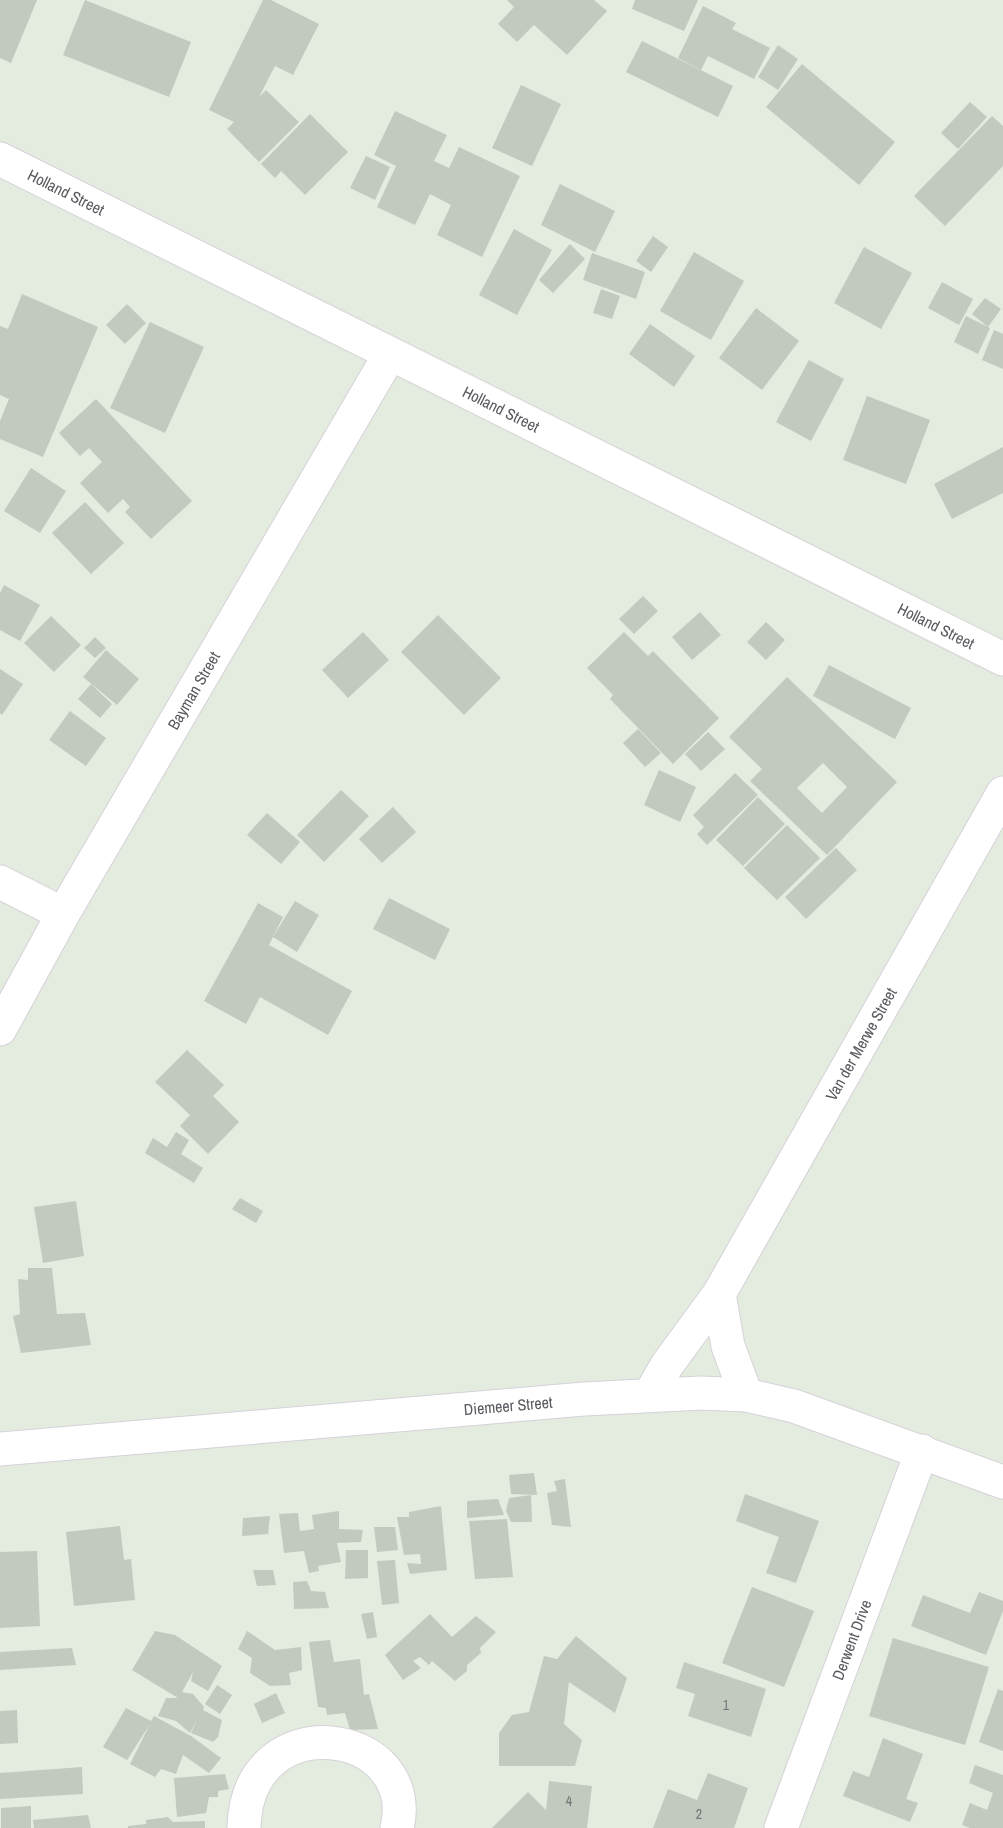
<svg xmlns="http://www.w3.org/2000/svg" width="1003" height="1828" viewBox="0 0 1003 1828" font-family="'Archivo Narrow',sans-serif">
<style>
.building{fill:#c2c9be;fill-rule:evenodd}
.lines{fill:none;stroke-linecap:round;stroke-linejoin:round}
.minor-casing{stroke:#d6d2d9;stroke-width:35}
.tertiary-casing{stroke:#d6d2d9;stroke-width:35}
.minor{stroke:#fff;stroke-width:33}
.tertiary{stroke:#fff;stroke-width:33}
.labels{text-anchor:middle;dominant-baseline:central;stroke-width:5;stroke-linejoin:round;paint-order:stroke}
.number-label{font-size:14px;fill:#767478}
.street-label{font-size:16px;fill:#5c5860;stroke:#fff}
</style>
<rect width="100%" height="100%" fill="#e4ebdf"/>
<g class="building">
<path d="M 0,0 L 37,0 L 11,63 L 0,58 Z"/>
<path d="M 85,0 L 191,42 L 169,97 L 63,55 Z"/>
<path d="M 263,0 L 271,0 L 319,24 L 293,75 L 275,66 L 259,97 L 266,90 L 299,122 L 259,162 L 227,129 L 234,122 L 209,110 Z"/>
<path d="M 507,0 L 594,0 L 607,11 L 567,55 L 534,25 L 517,42 L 498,24 L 514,7 Z"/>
<path d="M 635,0 L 698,0 L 684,31 L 632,9 Z"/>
<path d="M 703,6 L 736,23 L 732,29 L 770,48 L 754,79 L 708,56 L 701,70 L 678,58 Z"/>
<path d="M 642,41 L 733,86 L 718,117 L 626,72 Z"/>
<path d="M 778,45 L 798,59 L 778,90 L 758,77 Z"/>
<path d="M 802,64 L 895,142 L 859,185 L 766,107 Z"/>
<path d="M 521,85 L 561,104 L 532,166 L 492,148 Z"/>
<path d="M 970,102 L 987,117 L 958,149 L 941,133 Z"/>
<path d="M 395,111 L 447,135 L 434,161 L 449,168 L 459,147 L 520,176 L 482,257 L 437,235 L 451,205 L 430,194 L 415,225 L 377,207 L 396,166 L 374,155 Z"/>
<path d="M 310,114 L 348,152 L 305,195 L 281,171 L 275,178 L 261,164 Z"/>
<path d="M 992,116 L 1003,126 L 1003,166 L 945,226 L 914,196 Z"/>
<path d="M 366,156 L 390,167 L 375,200 L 350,188 Z"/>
<path d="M 560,184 L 615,211 L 595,252 L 541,225 Z"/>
<path d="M 514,229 L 552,250 L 517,315 L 479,295 Z"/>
<path d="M 653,236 L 668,247 L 651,272 L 636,261 Z"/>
<path d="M 570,244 L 585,259 L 553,293 L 539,280 Z"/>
<path d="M 864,247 L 912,273 L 881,329 L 834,303 Z"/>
<path d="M 694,252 L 744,281 L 711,340 L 660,311 Z"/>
<path d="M 592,253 L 645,272 L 636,299 L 583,280 Z"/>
<path d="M 942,282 L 973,299 L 959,325 L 928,308 Z"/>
<path d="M 601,289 L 620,296 L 612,319 L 593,313 Z"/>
<path d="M 22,294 L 98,327 L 43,457 L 0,439 L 0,421 L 9,399 L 0,395 L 0,326 L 8,329 Z"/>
<path d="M 985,298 L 1001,309 L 988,327 L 972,314 Z"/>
<path d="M 127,304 L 146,323 L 125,344 L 106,325 Z"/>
<path d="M 756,308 L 799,341 L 762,390 L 719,358 Z"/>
<path d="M 966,316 L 990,328 L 978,354 L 954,342 Z"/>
<path d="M 150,322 L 204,347 L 165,433 L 110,408 Z"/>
<path d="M 650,324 L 695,356 L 674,387 L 629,354 Z"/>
<path d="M 994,330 L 1003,334 L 1003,369 L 982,360 Z"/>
<path d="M 809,360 L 844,379 L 811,441 L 776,422 Z"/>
<path d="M 867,396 L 930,420 L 906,484 L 843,460 Z"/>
<path d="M 96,399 L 192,501 L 151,539 L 125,512 L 130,507 L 123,499 L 108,513 L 80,483 L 102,462 L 89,448 L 80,456 L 59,433 Z"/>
<path d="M 1003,447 L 1003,493 L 952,519 L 934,484 Z"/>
<path d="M 31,468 L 66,491 L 40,533 L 4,511 Z"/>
<path d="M 85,502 L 124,543 L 91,574 L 52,533 Z"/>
<path d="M 4,585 L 40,605 L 20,641 L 0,630 L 0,593 Z"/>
<path d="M 643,596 L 658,611 L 634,634 L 619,619 Z"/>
<path d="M 700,612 L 721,635 L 692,660 L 672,637 Z"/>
<path d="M 438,615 L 501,678 L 464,715 L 401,652 Z"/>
<path d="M 51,616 L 81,645 L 54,672 L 24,643 Z"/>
<path d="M 766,622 L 785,640 L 766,660 L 747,642 Z"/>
<path d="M 363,632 L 389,660 L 348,698 L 322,670 Z"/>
<path d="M 624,632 L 648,656 L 653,651 L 719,718 L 673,764 L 610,699 L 613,695 L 587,668 Z"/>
<path d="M 95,637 L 106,648 L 95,658 L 84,648 Z"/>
<path d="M 106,650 L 139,679 L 117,705 L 83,677 Z"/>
<path d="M 829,665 L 911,708 L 895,739 L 813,696 Z"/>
<path d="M 0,669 L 23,684 L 2,715 L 0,713 Z"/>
<path d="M 787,677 L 897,782 L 827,855 L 750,781 L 762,769 L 729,737 ZM 823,763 L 847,787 L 822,813 L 797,788 Z"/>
<path d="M 91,684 L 112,704 L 100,718 L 78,699 Z"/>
<path d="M 70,711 L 106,738 L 86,766 L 49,740 Z"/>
<path d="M 638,729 L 661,753 L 645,767 L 623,743 Z"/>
<path d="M 708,732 L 725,749 L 701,771 L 685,754 Z"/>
<path d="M 659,770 L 696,787 L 680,822 L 644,805 Z"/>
<path d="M 735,773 L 758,795 L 707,845 L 697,834 L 704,827 L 693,815 Z"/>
<path d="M 341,790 L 369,816 L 324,862 L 297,835 Z"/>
<path d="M 758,797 L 785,824 L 743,866 L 716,840 Z"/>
<path d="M 393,807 L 416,832 L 382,863 L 359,839 Z"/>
<path d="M 267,813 L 300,842 L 281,864 L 247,835 Z"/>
<path d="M 787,825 L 820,858 L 777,900 L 744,868 Z"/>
<path d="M 836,848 L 857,870 L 806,919 L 785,897 Z"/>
<path d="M 389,898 L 450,929 L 435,960 L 373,929 Z"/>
<path d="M 295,901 L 319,915 L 297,952 L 273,937 Z"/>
<path d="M 258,903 L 283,917 L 269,945 L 352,991 L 328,1035 L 260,997 L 246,1024 L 204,1001 Z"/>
<path d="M 187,1050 L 224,1085 L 213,1096 L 239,1122 L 208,1154 L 180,1126 L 190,1115 L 155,1082 Z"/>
<path d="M 176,1132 L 189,1140 L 181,1154 L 203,1168 L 194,1183 L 145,1153 L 153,1138 L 167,1147 Z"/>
<path d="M 240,1198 L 263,1211 L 256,1223 L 232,1209 Z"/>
<path d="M 76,1201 L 84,1256 L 43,1263 L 34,1207 Z"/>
<path d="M 28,1268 L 52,1268 L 57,1314 L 85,1313 L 91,1345 L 21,1353 L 13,1316 L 20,1314 L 18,1279 L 28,1280 Z"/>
<path d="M 534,1473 L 537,1495 L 511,1494 L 509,1475 Z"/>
<path d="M 565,1479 L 571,1527 L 552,1525 L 547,1493 L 557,1491 L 554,1481 Z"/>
<path d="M 745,1494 L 819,1521 L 796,1583 L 766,1573 L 779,1537 L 736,1521 Z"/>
<path d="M 531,1495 L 532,1522 L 511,1522 L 506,1511 L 509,1498 Z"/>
<path d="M 498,1499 L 504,1515 L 467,1518 L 467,1501 Z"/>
<path d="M 441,1506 L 447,1570 L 410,1574 L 407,1563 L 421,1564 L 420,1554 L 404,1555 L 397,1517 L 409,1517 L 409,1512 Z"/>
<path d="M 339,1511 L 339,1529 L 363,1530 L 361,1542 L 337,1543 L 341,1562 L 318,1566 L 319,1571 L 309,1573 L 304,1551 L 284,1553 L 279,1514 L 298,1513 L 300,1531 L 314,1529 L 312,1515 Z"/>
<path d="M 270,1516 L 268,1534 L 242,1536 L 243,1518 Z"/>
<path d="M 507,1519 L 513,1577 L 475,1579 L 469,1521 Z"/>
<path d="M 120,1526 L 124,1560 L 131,1559 L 135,1600 L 74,1606 L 66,1532 Z"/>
<path d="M 374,1527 L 395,1527 L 398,1550 L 377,1552 Z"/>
<path d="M 346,1550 L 368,1550 L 368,1578 L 345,1579 Z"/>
<path d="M 37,1551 L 40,1626 L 0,1628 L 0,1552 Z"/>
<path d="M 395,1560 L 399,1603 L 382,1605 L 377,1561 Z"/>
<path d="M 253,1570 L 273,1570 L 276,1585 L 257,1586 Z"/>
<path d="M 307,1581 L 311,1591 L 325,1592 L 329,1608 L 294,1609 L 293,1582 Z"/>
<path d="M 752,1587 L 814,1611 L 784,1687 L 722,1663 Z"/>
<path d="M 979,1592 L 1003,1601 L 1003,1611 L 986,1655 L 911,1626 L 923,1595 L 970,1613 Z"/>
<path d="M 373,1612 L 377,1637 L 367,1639 L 361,1614 Z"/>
<path d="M 430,1614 L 452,1637 L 476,1616 L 496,1632 L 480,1648 L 481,1653 L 467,1665 L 467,1671 L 455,1681 L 432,1661 L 429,1665 L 420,1657 L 413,1661 L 421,1668 L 403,1680 L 385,1655 Z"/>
<path d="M 155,1631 L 175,1635 L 222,1666 L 208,1691 L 191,1681 L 193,1672 L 182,1692 L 193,1694 L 204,1707 L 203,1710 L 222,1720 L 218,1737 L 213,1742 L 191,1733 L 197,1720 L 190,1733 L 176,1721 L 158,1716 L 166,1698 L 178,1698 L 132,1670 Z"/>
<path d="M 247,1631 L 275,1650 L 301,1647 L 302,1670 L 289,1673 L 291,1685 L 270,1686 L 250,1673 L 252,1658 L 238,1649 Z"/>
<path d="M 576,1636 L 627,1678 L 615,1713 L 569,1682 L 564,1724 L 582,1740 L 575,1766 L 499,1766 L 499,1733 L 512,1715 L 529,1712 L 544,1656 L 557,1659 Z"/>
<path d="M 893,1638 L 989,1667 L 965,1745 L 869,1716 Z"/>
<path d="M 330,1640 L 334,1662 L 360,1659 L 364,1695 L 369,1694 L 378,1729 L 350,1730 L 345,1713 L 327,1715 L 326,1708 L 318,1707 L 309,1642 Z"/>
<path d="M 72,1648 L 76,1665 L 0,1670 L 0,1652 Z"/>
<path d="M 684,1662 L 766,1689 L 751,1737 L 688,1716 L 695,1694 L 676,1688 Z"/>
<path d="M 217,1685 L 232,1695 L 220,1714 L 205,1704 Z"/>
<path d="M 998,1689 L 1003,1691 L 1003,1751 L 979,1742 Z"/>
<path d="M 276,1693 L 285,1713 L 262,1723 L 254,1704 Z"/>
<path d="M 126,1708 L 151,1721 L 154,1716 L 191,1736 L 221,1758 L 209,1773 L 183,1755 L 176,1774 L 161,1769 L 155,1777 L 130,1764 L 150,1724 L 127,1760 L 103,1747 Z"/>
<path d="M 17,1710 L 18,1743 L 0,1744 L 0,1711 Z"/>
<path d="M 883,1738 L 923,1754 L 906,1799 L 918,1803 L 910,1822 L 843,1796 L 853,1771 L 869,1777 Z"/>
<path d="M 975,1765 L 1003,1775 L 1003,1828 L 970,1828 L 962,1825 L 970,1803 L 987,1810 L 993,1793 L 969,1783 Z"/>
<path d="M 82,1767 L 83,1794 L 0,1799 L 0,1773 Z"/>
<path d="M 708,1773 L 748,1788 L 734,1828 L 653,1828 L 668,1789 L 697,1800 Z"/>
<path d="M 225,1774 L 229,1789 L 218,1791 L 218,1797 L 209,1797 L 206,1813 L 177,1817 L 174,1778 Z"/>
<path d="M 549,1781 L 592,1786 L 587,1828 L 492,1828 L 528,1792 L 546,1810 Z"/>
<path d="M 31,1806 L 31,1828 L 1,1828 L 1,1808 Z"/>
<path d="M 88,1815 L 91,1828 L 34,1828 L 33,1820 Z"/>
<path d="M 168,1817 L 173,1822 L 205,1821 L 205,1828 L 128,1828 L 128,1826 L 146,1824 L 146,1820 Z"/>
</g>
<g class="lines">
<defs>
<g id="minor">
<path id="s1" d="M 0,159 L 1003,659"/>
<path d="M 0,882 L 63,914"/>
<path id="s2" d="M 0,1029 L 63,914 L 390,354"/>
<path d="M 719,1294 L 728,1346 L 746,1395"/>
<path id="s3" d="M 650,1395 L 667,1365 L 719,1294 L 1003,793"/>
<path d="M 244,1828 C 247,1701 421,1728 397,1828"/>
<path id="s4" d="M 781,1828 L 922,1451"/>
</g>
<g id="tertiary">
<path id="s5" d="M 0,1449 L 584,1399 L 701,1393 L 746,1395 L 794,1406 L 1003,1482"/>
</g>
</defs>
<use href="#minor" class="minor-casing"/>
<use href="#tertiary" class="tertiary-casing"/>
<use href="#minor" class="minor"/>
<use href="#tertiary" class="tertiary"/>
</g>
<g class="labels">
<g class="number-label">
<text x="726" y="1705">1</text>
<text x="569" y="1801">4</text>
<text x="699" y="1814">2</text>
</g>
<g class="street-label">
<text stroke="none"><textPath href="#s1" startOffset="74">Holland Street</textPath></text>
<text stroke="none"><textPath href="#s1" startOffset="560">Holland Street</textPath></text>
<text stroke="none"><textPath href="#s1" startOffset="1046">Holland Street</textPath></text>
<text stroke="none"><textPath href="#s2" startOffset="390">Bayman Street</textPath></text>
<text stroke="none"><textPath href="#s3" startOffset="410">Van der Merwe Street</textPath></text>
<text stroke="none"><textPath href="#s5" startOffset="510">Diemeer Street</textPath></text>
<text stroke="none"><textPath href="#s4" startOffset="201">Derwent Drive</textPath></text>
</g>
</g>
</svg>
